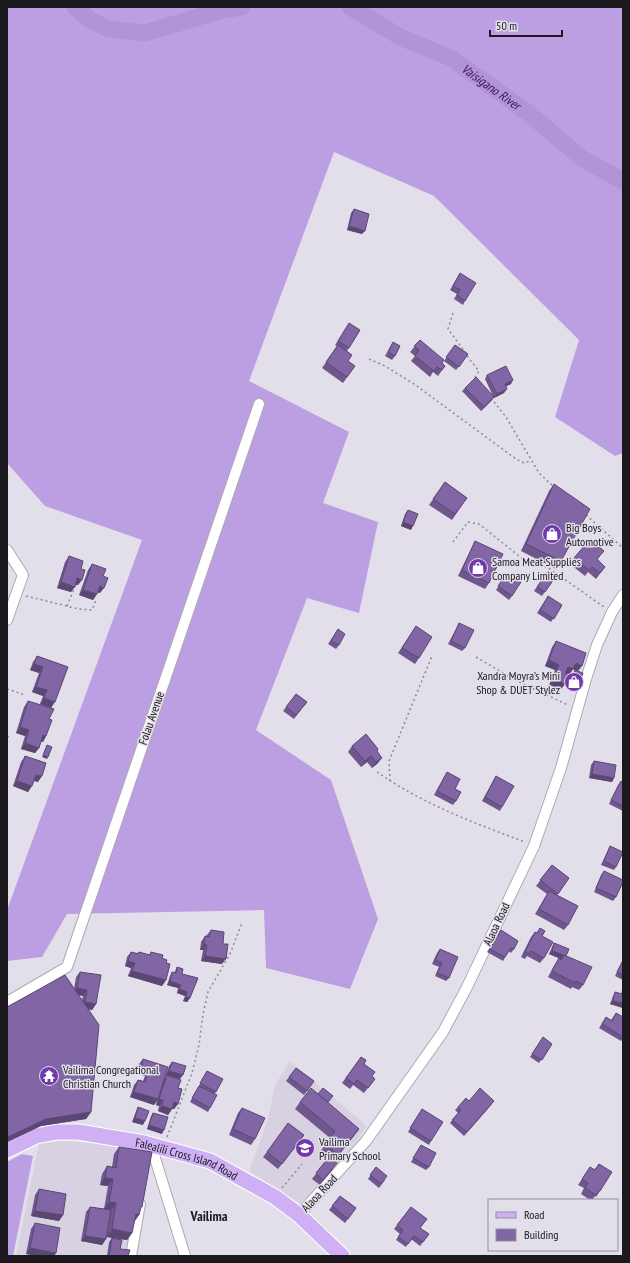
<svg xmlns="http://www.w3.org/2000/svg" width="630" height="1263" viewBox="0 0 630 1263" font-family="'PT Sans Narrow',sans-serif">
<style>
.built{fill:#d8d1e2}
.forest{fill:#bc9fe3}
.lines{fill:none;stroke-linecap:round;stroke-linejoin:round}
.river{stroke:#b194d7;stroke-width:17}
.minor-casing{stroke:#ada9b3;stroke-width:12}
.primary-casing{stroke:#fff;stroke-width:17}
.path{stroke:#8c8991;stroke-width:1.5;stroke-dasharray:2 3;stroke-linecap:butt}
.minor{stroke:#fff;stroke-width:10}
.primary{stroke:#d0b0f5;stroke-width:15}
.wall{fill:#6f578e;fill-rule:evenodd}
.shaded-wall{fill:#5a4774}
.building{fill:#8165a5;stroke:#5a4774}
.labels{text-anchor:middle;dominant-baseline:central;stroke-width:3;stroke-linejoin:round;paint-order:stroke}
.poi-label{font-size:12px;fill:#1b191d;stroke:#e3dfea;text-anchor:start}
.street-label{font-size:12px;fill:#1b191d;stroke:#e3dfea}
.water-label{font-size:13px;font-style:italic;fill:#3d1161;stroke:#e3dfea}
.quarter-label{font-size:14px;font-weight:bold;fill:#1b191d;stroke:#e3dfea}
</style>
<rect width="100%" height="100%" fill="#e3dfea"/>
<g class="built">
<path d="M 290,1061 L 367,1126 L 336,1169 L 304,1206 L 249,1171 L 268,1119 L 275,1085 Z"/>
<path d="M 64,1141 L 121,1145 L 145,1153 L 127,1256 L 16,1256 L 39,1143 Z"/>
</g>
<g class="forest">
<path d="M 7,7 L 623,7 L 623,453 L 615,456 L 555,417 L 579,340 L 434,196 L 334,152 L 249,381 L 349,432 L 323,503 L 378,522 L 359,613 L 307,598 L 256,730 L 331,780 L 378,919 L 350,989 L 266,968 L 264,910 L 67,914 L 42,957 L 7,961 L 7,910 L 142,540 L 45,506 L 7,463 Z"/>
<path d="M 22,1154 L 33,1156 L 13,1256 L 7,1256 L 7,1162 Z"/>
</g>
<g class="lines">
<g class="river">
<path d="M 75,7 L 90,20 L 108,29 L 145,33 L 219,11 L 242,7"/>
<path id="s1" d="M 350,7 L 402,38 L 451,58 L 527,112 L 583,159 L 623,181"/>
</g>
<defs>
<g id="minor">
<path d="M 7,550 L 23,575 L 7,620"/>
<path d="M 7,1002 L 67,967 L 259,404"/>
<path d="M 151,1145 L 185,1256"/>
<path d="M 299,1215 L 366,1141 L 443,1032 L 467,987 L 534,846 L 561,768 L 586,679 L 597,645 L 612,612 L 623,595"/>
<path d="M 131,1256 L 140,1204"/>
</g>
<g id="primary">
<path id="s2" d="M 7,1150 L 36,1136 L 57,1132 L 78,1132 L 144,1143 L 210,1161 L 275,1197 L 299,1215 L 342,1256"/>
</g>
</defs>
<use href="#minor" class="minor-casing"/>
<use href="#primary" class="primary-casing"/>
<g class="path">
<path d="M 453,313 L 448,329 L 465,352"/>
<path d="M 467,356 L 479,371 L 474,379 L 475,380"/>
<path d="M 369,359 L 385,366 L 414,384 L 516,459 L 524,463 L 530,461"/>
<path d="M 491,398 L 506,417 L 539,473 L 554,487"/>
<path d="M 586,515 L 623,548"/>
<path d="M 453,542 L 468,522 L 479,524 L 524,560 L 547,567 L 604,607"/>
<path d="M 26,596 L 79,609 L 92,610 L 96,600"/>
<path d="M 67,606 L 74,589"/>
<path d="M 476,657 L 515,680 L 568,705"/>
<path d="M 7,689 L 25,695"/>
<path d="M 7,736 L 11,738"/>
<path d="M 377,772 C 423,804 474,823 525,842"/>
<path d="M 390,781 L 389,761 L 432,656"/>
<path d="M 167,1137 L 192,1073 L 199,1045 L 203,1014 L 208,992 L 230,954 L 242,923"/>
<path d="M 282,1188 L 302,1164"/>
</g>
<use href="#minor" class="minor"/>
<use href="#primary" class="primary"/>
</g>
<g class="wall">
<path d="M 354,209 L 362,234 L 347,230 L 351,213 Z"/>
<path d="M 460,273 L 465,301 L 463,305 L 454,299 L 457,294 L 450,290 Z"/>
<path d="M 347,327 L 360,330 L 347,351 L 348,361 L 355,366 L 343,383 L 322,368 L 337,346 L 335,345 Z"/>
<path d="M 420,340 L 442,363 L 445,366 L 438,376 L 433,372 L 430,377 L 411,361 L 415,356 L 410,352 Z"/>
<path d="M 393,342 L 395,356 L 392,360 L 385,356 Z"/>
<path d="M 455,345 L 468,354 L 456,370 L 444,361 Z"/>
<path d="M 487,375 L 511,384 L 506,386 L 504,393 L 494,398 L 494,397 L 492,400 L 481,411 L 462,391 L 465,388 L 493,396 L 485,379 Z"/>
<path d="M 445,482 L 467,498 L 452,520 L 429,505 Z"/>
<path d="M 554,484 L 561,561 L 556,569 L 521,551 L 549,491 Z"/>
<path d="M 408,510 L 411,530 L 401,526 L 405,514 Z"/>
<path d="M 475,541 L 489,583 L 485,589 L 458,576 L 472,547 Z"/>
<path d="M 69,556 L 81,569 L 78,585 L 75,585 L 71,592 L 57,588 L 65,562 Z"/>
<path d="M 600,556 L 597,560 L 605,567 L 596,579 L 588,572 L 585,576 L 570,564 L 574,558 Z"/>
<path d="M 92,564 L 103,576 L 100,593 L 98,592 L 93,600 L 79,595 L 88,570 Z"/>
<path d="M 548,571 L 556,576 L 542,596 L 534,591 Z"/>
<path d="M 507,573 L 512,596 L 509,600 L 496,590 Z"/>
<path d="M 548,596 L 562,605 L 551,622 L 537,613 Z"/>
<path d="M 459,623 L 465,648 L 462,651 L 448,644 L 457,627 Z"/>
<path d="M 416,626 L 419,658 L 415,664 L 398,653 Z"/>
<path d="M 338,629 L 339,645 L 336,649 L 328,644 Z"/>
<path d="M 556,641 L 578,671 L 573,669 L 569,675 L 565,673 L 565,684 L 561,689 L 549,685 L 555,670 L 545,666 L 552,647 Z"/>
<path d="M 37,656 L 68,667 L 51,708 L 40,704 L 43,696 L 32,692 L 39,673 L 30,670 L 33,662 Z"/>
<path d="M 575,670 L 579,685 L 577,689 L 568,686 L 572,674 Z"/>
<path d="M 296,694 L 307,702 L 294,719 L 283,711 Z"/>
<path d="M 28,701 L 49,719 L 46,736 L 43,742 L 41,741 L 39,748 L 35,753 L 21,749 L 25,736 L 16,733 L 24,707 Z"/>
<path d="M 352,746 L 377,751 L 378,763 L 372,768 L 367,762 L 361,767 L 348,752 Z"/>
<path d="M 25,756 L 38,782 L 34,781 L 28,792 L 13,786 L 21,762 Z"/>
<path d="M 594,761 L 614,778 L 612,782 L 589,778 L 591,765 Z"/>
<path d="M 447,772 L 455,789 L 456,801 L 453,805 L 434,795 Z"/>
<path d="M 496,776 L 502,807 L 500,811 L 482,801 Z"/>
<path d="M 621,781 L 623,783 L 623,811 L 609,804 L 618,785 Z"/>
<path d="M 610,846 L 616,867 L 614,870 L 601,865 L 608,850 Z"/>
<path d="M 552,865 L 569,878 L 557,895 L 568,925 L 564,930 L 535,914 L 547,894 L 536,886 Z"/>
<path d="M 604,871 L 616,897 L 613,901 L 594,892 L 601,875 Z"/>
<path d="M 540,928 L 542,936 L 544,958 L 540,963 L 527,956 L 525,959 L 521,957 L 531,937 L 535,932 L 537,933 Z"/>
<path d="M 211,930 L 223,944 L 222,964 L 201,961 L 203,950 L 200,950 L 201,942 L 205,936 L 206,936 Z"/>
<path d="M 501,930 L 514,949 L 511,953 L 509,951 L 503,961 L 487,952 Z"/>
<path d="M 554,943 L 566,956 L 583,985 L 579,990 L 572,987 L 571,989 L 548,977 L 555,964 L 559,958 L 561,960 L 561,959 L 549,954 L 552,947 Z"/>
<path d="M 440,949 L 449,978 L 446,981 L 435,976 L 439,967 L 432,964 L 437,953 Z"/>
<path d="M 131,952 L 137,953 L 139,952 L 149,955 L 151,952 L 162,958 L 166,963 L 166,980 L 162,986 L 128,976 L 131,968 L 125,966 L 127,957 Z"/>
<path d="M 623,959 L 623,980 L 615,976 Z"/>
<path d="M 177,967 L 182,974 L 190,998 L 187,1002 L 183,1001 L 185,996 L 177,993 L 178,988 L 167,985 L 170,976 L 172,972 L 174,973 Z"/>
<path d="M 80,972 L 96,1004 L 92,1010 L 88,1009 L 91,1112 L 86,1119 L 41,1126 L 7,1142 L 7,1007 L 74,989 L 76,977 ZM 78,995 L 83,996 L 82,1000 Z"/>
<path d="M 623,987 L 623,1008 L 610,1004 L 613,996 L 615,992 L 621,994 Z"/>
<path d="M 616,1013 L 623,1017 L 623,1038 L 621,1041 L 599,1028 L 606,1017 L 611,1020 Z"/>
<path d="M 543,1037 L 552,1044 L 539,1063 L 530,1057 Z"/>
<path d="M 361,1057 L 364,1064 L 372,1076 L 375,1079 L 364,1093 L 353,1085 L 350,1089 L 342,1083 Z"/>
<path d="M 143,1059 L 164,1079 L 167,1075 L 178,1088 L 178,1104 L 174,1109 L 172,1109 L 168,1115 L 158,1111 L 159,1106 L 156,1105 L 157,1101 L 154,1105 L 130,1097 L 134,1085 L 138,1080 L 143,1081 L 145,1076 L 137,1073 L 139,1064 Z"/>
<path d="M 172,1062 L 180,1079 L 166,1075 L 169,1066 Z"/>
<path d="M 296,1068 L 314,1081 L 304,1095 L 286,1081 Z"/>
<path d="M 207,1071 L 216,1092 L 214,1094 L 210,1108 L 208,1112 L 190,1102 Z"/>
<path d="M 469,1101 L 491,1105 L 464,1136 L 450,1123 L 458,1113 L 455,1110 L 458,1107 Z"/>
<path d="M 300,1102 L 328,1103 L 359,1129 L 354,1136 L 334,1161 L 333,1169 L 320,1185 L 312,1179 L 328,1158 L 320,1152 L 330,1138 L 295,1109 Z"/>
<path d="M 138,1107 L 143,1125 L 132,1122 L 136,1111 Z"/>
<path d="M 242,1108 L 255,1139 L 251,1145 L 229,1135 L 238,1113 Z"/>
<path d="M 422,1109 L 431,1141 L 429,1145 L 408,1132 Z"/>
<path d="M 153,1113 L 162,1134 L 147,1129 L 151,1116 Z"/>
<path d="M 304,1135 L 278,1169 L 263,1157 L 267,1152 Z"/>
<path d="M 421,1145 L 429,1167 L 426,1170 L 411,1162 Z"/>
<path d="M 119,1147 L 140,1210 L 139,1215 L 134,1222 L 132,1233 L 127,1240 L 107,1237 L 102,1245 L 81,1241 L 86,1212 L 90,1207 L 104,1209 L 108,1186 L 100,1185 L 102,1174 L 107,1166 L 112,1167 L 114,1154 Z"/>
<path d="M 599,1164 L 600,1191 L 596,1197 L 595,1196 L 592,1200 L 590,1200 L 581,1194 L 584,1188 L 578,1185 L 590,1167 L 594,1170 Z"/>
<path d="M 376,1167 L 385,1180 L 379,1188 L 368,1179 Z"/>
<path d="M 39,1189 L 63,1215 L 59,1221 L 31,1216 L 35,1195 Z"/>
<path d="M 340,1196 L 356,1208 L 345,1223 L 329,1210 Z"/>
<path d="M 411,1207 L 420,1228 L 429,1234 L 420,1246 L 411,1239 L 406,1247 L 396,1240 L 400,1234 L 394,1229 Z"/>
<path d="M 35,1223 L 37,1256 L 26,1254 L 31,1229 Z"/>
<path d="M 112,1238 L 120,1249 L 128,1256 L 107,1256 L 109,1242 Z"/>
</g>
<g class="shaded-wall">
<path d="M 349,226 L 365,231 L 362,234 L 347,230 Z"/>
<path d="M 513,380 L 511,384 L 502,388 L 505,384 Z"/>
<path d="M 507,389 L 504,393 L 494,398 L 497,394 Z"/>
<path d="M 494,397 L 492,400 L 481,411 L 484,407 Z"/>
<path d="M 403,522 L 413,526 L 411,530 L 401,526 Z"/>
<path d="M 77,578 L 82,580 L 78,585 L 73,584 Z"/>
<path d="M 61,582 L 75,587 L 71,592 L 57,588 Z"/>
<path d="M 100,586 L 104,588 L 100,593 L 96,592 Z"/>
<path d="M 83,590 L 97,594 L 93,600 L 79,595 Z"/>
<path d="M 549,660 L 559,665 L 555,670 L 545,666 Z"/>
<path d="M 576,663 L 582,666 L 578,671 L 572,669 Z"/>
<path d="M 34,664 L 43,667 L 39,673 L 30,670 Z"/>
<path d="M 568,667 L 573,669 L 569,675 L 564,673 Z"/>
<path d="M 553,679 L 565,684 L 561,689 L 549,685 Z"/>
<path d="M 571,683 L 579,685 L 577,689 L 568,686 Z"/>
<path d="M 36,687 L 47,690 L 43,696 L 32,692 Z"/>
<path d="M 44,698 L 55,702 L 51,708 L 40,704 Z"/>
<path d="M 20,727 L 29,730 L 25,736 L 16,733 Z"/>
<path d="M 43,735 L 46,736 L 43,742 L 39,741 Z"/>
<path d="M 25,743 L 39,748 L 35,753 L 21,749 Z"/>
<path d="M 43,755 L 48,757 L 47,759 L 42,757 Z"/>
<path d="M 371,756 L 367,762 L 361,767 L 365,761 Z"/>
<path d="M 382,758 L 378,763 L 372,768 L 376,762 Z"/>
<path d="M 592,774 L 614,778 L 612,782 L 589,778 Z"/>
<path d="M 36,775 L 42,776 L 38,782 L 32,780 Z"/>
<path d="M 17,781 L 32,786 L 28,792 L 13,786 Z"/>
<path d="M 204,944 L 207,945 L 203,950 L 200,950 Z"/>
<path d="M 552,951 L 564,955 L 561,959 L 549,954 Z"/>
<path d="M 205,956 L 226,959 L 222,964 L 201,961 Z"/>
<path d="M 128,961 L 135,963 L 131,968 L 125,966 Z"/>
<path d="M 132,971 L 166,980 L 162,986 L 128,976 Z"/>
<path d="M 170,981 L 181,985 L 178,988 L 167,985 Z"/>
<path d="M 77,988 L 87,990 L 83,996 L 73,994 Z"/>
<path d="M 179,989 L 187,992 L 185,996 L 177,993 Z"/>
<path d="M 186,997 L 190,998 L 187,1002 L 183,1001 Z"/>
<path d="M 613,1001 L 623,1003 L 623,1008 L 610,1004 Z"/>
<path d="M 85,1002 L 96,1004 L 92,1010 L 81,1008 Z"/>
<path d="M 141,1067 L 149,1070 L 145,1076 L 137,1073 Z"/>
<path d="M 169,1071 L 183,1075 L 180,1079 L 166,1075 Z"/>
<path d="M 134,1092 L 158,1099 L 154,1105 L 130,1097 Z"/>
<path d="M 159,1099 L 163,1100 L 159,1106 L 156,1105 Z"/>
<path d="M 494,1101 L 491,1105 L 464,1136 L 467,1132 Z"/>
<path d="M 174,1102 L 178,1104 L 174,1109 L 170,1108 Z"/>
<path d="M 162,1106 L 172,1109 L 168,1115 L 158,1111 Z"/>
<path d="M 91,1112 L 86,1119 L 41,1126 L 7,1142 L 7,1138 L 8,1137 L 46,1119 Z"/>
<path d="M 135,1118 L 145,1121 L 143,1125 L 132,1122 Z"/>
<path d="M 149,1125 L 164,1130 L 162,1134 L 147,1129 Z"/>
<path d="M 105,1178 L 113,1179 L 108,1186 L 100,1185 Z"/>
<path d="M 109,1202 L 116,1203 L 111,1210 L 104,1209 Z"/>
<path d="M 35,1211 L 63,1215 L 59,1221 L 31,1216 Z"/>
<path d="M 136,1214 L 139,1215 L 134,1222 Z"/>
<path d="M 112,1229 L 132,1233 L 127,1240 L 107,1237 Z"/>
<path d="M 85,1236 L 106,1239 L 102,1245 L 81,1241 Z"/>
<path d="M 30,1248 L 56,1253 L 54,1256 L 37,1256 L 26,1254 Z"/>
</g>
<g class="building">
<path d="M 354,209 L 369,214 L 365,231 L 349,226 Z"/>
<path d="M 460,273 L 476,283 L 465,301 L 457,295 L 460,290 L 453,286 Z"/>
<path d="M 349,323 L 360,330 L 349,348 L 338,341 Z"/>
<path d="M 420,340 L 444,360 L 442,363 L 445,366 L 442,370 L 437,367 L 434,371 L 415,356 L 419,350 L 414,346 Z"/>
<path d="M 393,342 L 400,346 L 395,356 L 388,352 Z"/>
<path d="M 338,345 L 352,355 L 348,361 L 355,366 L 347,377 L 326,362 Z"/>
<path d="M 455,345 L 468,354 L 459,367 L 446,357 Z"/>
<path d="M 506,366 L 513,380 L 505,384 L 507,389 L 497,394 L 487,375 Z"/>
<path d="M 476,377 L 494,397 L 484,407 L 465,388 Z"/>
<path d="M 445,482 L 467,498 L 455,514 L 433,499 Z"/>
<path d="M 554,484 L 590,509 L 561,561 L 526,544 Z"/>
<path d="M 408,510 L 418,514 L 413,526 L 403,522 Z"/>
<path d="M 590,539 L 604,551 L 597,559 L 605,567 L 600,573 L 592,567 L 589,570 L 574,558 Z"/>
<path d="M 475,541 L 503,554 L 489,583 L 462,570 Z"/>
<path d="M 69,556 L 83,561 L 81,569 L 85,570 L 82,580 L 77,578 L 75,587 L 61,582 Z"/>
<path d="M 92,564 L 106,569 L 103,576 L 108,578 L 104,588 L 100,586 L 97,594 L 83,590 Z"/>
<path d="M 548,571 L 556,576 L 545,592 L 537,587 Z"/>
<path d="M 507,573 L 521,582 L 512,596 L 498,586 Z"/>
<path d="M 548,596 L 562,605 L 554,619 L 540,610 Z"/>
<path d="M 459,623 L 474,630 L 465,648 L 451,641 Z"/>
<path d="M 416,626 L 432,637 L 419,658 L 402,648 Z"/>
<path d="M 338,629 L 345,634 L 339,645 L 331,641 Z"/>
<path d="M 556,641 L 586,653 L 582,666 L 576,663 L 573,669 L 568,667 L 565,674 L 568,676 L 565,684 L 553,679 L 559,665 L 549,660 Z"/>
<path d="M 37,656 L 68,667 L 55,702 L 44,698 L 47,690 L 36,687 L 43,667 L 34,664 Z"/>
<path d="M 575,670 L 583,673 L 579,685 L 571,683 Z"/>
<path d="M 296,694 L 307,702 L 296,715 L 286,707 Z"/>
<path d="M 28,701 L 54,709 L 49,719 L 52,720 L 46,736 L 43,735 L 39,748 L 25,743 L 29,730 L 20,727 Z"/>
<path d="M 366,734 L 378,749 L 377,751 L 382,758 L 376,762 L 371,756 L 365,761 L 352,746 Z"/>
<path d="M 47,745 L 52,747 L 48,757 L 43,755 Z"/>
<path d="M 25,756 L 46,763 L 42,776 L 36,775 L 32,786 L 17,781 Z"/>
<path d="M 594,761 L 616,765 L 614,778 L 592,774 Z"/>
<path d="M 447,772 L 460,779 L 455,789 L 461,792 L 456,801 L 437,791 Z"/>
<path d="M 496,776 L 514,786 L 502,807 L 485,797 Z"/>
<path d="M 621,781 L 623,783 L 623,806 L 611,800 Z"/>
<path d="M 610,846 L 623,852 L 616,867 L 604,861 Z"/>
<path d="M 552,865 L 569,878 L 558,894 L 540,880 Z"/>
<path d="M 604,871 L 623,880 L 623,882 L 616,897 L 596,888 Z"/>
<path d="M 549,891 L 578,906 L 568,925 L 539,909 Z"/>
<path d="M 540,928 L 545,931 L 542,936 L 553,942 L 544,958 L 531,951 L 529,954 L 525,952 L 535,932 L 537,933 Z"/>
<path d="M 211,930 L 224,932 L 223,944 L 228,944 L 226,959 L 205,956 L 207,945 L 204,944 L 205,936 L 209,937 Z"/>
<path d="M 501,930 L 518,941 L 514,949 L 511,948 L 505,957 L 490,949 Z"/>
<path d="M 554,943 L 569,949 L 566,956 L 552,951 Z"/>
<path d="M 440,949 L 458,957 L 449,978 L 437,973 L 442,963 L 435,960 Z"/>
<path d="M 131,952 L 138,954 L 139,952 L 150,955 L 151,952 L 163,955 L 162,958 L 167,960 L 166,963 L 170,964 L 166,980 L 132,971 L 135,963 L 128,961 Z"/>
<path d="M 564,955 L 592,967 L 583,985 L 576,981 L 575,983 L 552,971 L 559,958 L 561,960 Z"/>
<path d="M 623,961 L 623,975 L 617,972 Z"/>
<path d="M 177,967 L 183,969 L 182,974 L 198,978 L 190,998 L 186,997 L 187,992 L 179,989 L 181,985 L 170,981 L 172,972 L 176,973 Z"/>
<path d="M 80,972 L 101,975 L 96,1004 L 85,1002 L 87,990 L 77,988 Z"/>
<path d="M 65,975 L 99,1025 L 91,1112 L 46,1119 L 8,1137 L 7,1132 L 7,1007 Z"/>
<path d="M 615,992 L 622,994 L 623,992 L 623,1003 L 613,1001 Z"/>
<path d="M 616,1013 L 623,1017 L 623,1037 L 602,1024 L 606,1017 L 612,1021 Z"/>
<path d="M 543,1037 L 552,1044 L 542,1060 L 532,1054 Z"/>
<path d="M 361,1057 L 366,1060 L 364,1064 L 375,1072 L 372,1076 L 375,1079 L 368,1088 L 357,1080 L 354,1084 L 346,1078 Z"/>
<path d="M 143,1059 L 168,1067 L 158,1099 L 134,1092 L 138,1080 L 145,1082 L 149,1070 L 141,1067 Z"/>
<path d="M 172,1062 L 186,1066 L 183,1075 L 169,1071 Z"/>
<path d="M 296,1068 L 314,1081 L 307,1091 L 289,1077 Z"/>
<path d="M 207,1071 L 223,1079 L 216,1092 L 200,1083 Z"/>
<path d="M 167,1075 L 181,1080 L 178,1088 L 182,1089 L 178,1104 L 174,1102 L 172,1109 L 162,1106 L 163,1100 L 159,1099 Z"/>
<path d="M 199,1086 L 217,1095 L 210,1108 L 192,1098 Z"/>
<path d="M 311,1088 L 359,1129 L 338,1155 L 325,1144 L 335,1131 L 300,1102 Z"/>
<path d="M 323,1088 L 333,1096 L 328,1102 L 318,1094 Z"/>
<path d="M 480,1088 L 494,1101 L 467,1132 L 452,1120 L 461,1110 L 458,1107 L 466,1098 L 469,1101 Z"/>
<path d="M 138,1107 L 149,1111 L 145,1121 L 135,1118 Z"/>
<path d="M 242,1108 L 265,1118 L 255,1139 L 233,1129 Z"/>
<path d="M 422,1109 L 443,1122 L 431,1141 L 410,1128 Z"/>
<path d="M 153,1113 L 168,1117 L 164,1130 L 149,1125 Z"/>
<path d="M 288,1123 L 304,1135 L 282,1164 L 267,1152 Z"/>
<path d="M 421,1145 L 436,1153 L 429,1167 L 413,1158 Z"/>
<path d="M 119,1147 L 152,1152 L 142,1207 L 141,1207 L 139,1215 L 136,1214 L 132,1233 L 112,1229 L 116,1203 L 109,1202 L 113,1179 L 105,1178 L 107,1166 L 116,1168 Z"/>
<path d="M 329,1157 L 337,1163 L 323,1180 L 316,1173 Z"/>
<path d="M 599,1164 L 612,1172 L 600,1191 L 599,1190 L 596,1195 L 585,1188 L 588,1183 L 582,1179 L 590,1167 L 595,1170 Z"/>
<path d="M 376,1167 L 387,1176 L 381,1184 L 370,1175 Z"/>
<path d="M 39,1189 L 66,1194 L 63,1215 L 35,1211 Z"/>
<path d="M 340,1196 L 356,1208 L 348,1219 L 332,1206 Z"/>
<path d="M 90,1207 L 111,1210 L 106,1239 L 85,1236 Z"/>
<path d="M 411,1207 L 427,1219 L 420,1228 L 429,1234 L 423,1242 L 414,1236 L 408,1244 L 398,1237 L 403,1230 L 397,1225 Z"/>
<path d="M 35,1223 L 60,1228 L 56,1253 L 30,1248 Z"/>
<path d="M 112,1238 L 122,1240 L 120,1249 L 130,1250 L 128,1256 L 109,1256 Z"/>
</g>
<defs>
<symbol id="shop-disc" viewBox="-11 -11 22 22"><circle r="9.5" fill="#7438ad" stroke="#e3dfea"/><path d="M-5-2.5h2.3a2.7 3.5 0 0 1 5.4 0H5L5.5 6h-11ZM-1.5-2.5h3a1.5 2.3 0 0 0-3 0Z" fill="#fff"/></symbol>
<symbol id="temple-disc" viewBox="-11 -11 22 22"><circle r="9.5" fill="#7438ad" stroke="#e3dfea"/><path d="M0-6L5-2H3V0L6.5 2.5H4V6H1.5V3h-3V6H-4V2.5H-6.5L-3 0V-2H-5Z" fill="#fff"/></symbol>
<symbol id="school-disc" viewBox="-11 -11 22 22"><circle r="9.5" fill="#7438ad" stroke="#e3dfea"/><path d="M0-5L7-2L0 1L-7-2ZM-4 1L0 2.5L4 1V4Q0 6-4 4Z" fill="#fff"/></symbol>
</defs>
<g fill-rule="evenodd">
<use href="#shop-disc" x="541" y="523" width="22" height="22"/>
<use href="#shop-disc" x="467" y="557" width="22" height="22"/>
<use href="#shop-disc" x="563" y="671" width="22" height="22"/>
<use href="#temple-disc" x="38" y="1065" width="22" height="22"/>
<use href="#school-disc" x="294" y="1137" width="22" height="22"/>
</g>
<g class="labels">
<g class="poi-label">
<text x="566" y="527">Big Boys<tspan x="566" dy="14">Automotive</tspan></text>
<text x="492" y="561">Samoa Meat Supplies<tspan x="492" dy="14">Company Limited</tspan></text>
<text x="560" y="675" text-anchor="end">Xandra Moyra’s Mini<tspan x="560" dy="14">Shop &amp; DUET Stylez</tspan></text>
<text x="63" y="1069">Vailima Congregational<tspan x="63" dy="14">Christian Church</tspan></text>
<text x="319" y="1141">Vailima<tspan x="319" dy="14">Primary School</tspan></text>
</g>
<g class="street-label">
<text transform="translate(151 718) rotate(-71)">Folau Avenue</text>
<text transform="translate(496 924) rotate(-65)">Alaoa Road</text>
<text stroke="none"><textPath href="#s2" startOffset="187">Falealili Cross Island Road</textPath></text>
<text transform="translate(319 1193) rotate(-47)">Alaoa Road</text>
</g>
<g class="water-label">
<text stroke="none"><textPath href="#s1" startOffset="163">Vaisigano River</textPath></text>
</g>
<g class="quarter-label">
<text x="209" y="1216">Vailima</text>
</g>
</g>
<rect width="630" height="1263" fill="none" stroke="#1b191d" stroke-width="16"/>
<rect x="488" y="1199" width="130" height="52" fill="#e3dfea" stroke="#939098"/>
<rect x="496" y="1212" width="20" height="6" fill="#d0b0f5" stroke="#939098"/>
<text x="524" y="1219" font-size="12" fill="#1b191d">Road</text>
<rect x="496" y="1229" width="20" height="12" fill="#8165a5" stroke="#939098"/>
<text x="524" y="1239" font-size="12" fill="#1b191d">Building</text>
<path d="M490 30v6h72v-6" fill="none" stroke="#1b191d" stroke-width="2"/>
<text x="496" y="30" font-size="12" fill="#1b191d" stroke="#e3dfea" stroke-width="3" paint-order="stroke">50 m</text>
</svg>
